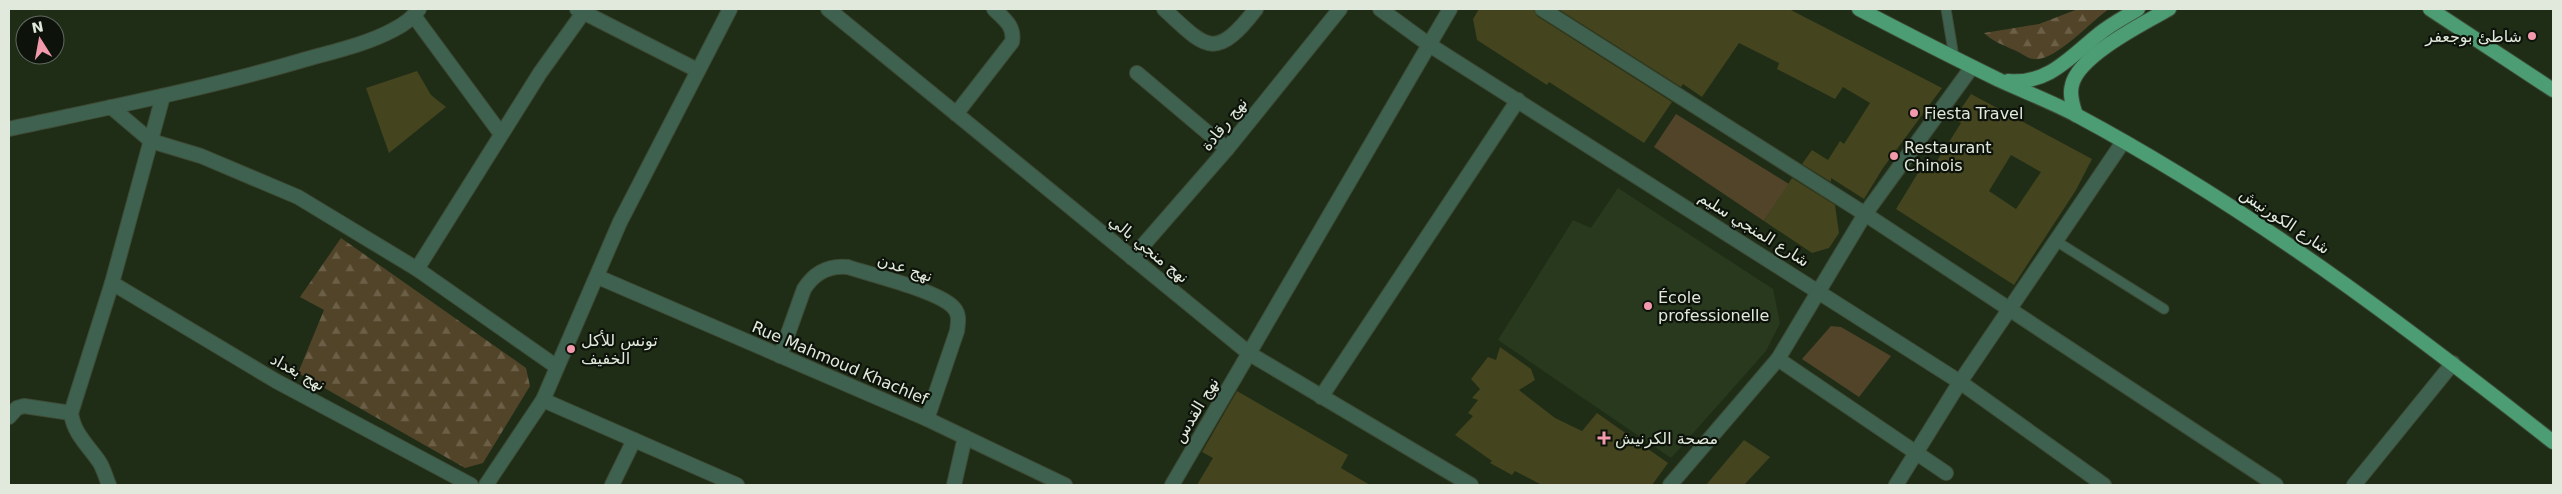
<svg xmlns="http://www.w3.org/2000/svg" width="2562" height="494" viewBox="0 0 2562 494" font-family="'DejaVu Sans',Cairo,sans-serif">
<style>
.built{fill:#28391e}
.green{fill:#524429}
.forest{fill:url(#forest-firs)}
.building{fill:#44441e;fill-rule:evenodd}
.lines{fill:none;stroke-linecap:round;stroke-linejoin:round}
.service-casing{stroke:#3e4b36;stroke-width:11}
.minor-casing{stroke:#3e4b36;stroke-width:16}
.primary-casing{stroke:#3e4b36;stroke-width:16}
.service{stroke:#3e624f;stroke-width:9}
.minor{stroke:#3e624f;stroke-width:14}
.primary{stroke:#4c9c74;stroke-width:14}
.poi-dot{fill:#f29aac;stroke:#0d130a;stroke-width:2}
.labels{text-anchor:middle;dominant-baseline:central;stroke-width:4.5;stroke-linejoin:round;paint-order:stroke}
.poi-label{font-size:16px;fill:#e0e9db;stroke:#0d130a;text-anchor:start}
.street-label{font-size:16px;fill:#e0e9db;stroke:#0d130a}
</style>
<defs>
<pattern id="forest-firs" width="22" height="20" patternUnits="userSpaceOnUse" patternTransform="scale(1.25)"><rect width="22" height="20" fill="#524429"/><path d="M5 1l3.5 6h-7zM16 11l3.5 6h-7z" fill="#6b5f47"/></pattern>
</defs>
<rect width="100%" height="100%" fill="#1f2d17"/>
<path class="built" d="M 1618,188 L 1773,289 L 1780,323 L 1766,351 L 1671,458 L 1498,340 L 1573,220 L 1591,228 Z"/>
<g class="green">
<path d="M 1676,114 L 1789,184 L 1764,221 L 1654,147 Z"/>
<path d="M 1831,326 L 1841,327 L 1891,356 L 1859,397 L 1802,359 Z"/>
</g>
<g class="forest">
<path d="M 2078,9 L 2109,9 C 2091,21 2055,62 2034,59 C 2028,59 2020,52 2014,50 C 2003,45 1992,41 1984,33 L 2039,24 Z"/>
<path d="M 341,238 L 526,368 L 530,386 L 483,463 L 465,468 L 298,373 L 324,310 L 300,297 Z"/>
</g>
<g class="building">
<path d="M 1479,9 L 1533,9 L 1537,16 L 1672,102 L 1644,143 L 1549,82 L 1547,85 L 1477,40 L 1473,19 Z"/>
<path d="M 1558,9 L 1789,9 L 1942,88 L 1883,168 L 1864,199 L 1831,178 L 1831,182 L 1802,164 L 1812,150 L 1828,160 L 1840,141 L 1844,144 L 1870,103 L 1843,87 L 1835,99 L 1777,69 L 1779,63 L 1739,43 L 1702,97 L 1683,84 L 1681,87 Z"/>
<path d="M 417,71 L 431,95 L 446,107 L 389,153 L 366,88 Z"/>
<path d="M 1971,94 L 2092,159 L 2076,190 L 2014,285 L 1896,209 L 1927,158 L 1935,164 L 1961,123 L 1954,119 ZM 2011,155 L 2041,172 L 2016,209 L 1989,191 Z"/>
<path d="M 1792,178 L 1835,205 L 1839,233 L 1829,248 L 1812,253 L 1764,221 Z"/>
<path d="M 1500,347 L 1531,369 L 1535,380 L 1519,390 L 1555,418 L 1582,431 L 1597,413 L 1668,463 L 1652,485 L 1542,485 L 1515,471 L 1512,475 L 1490,463 L 1492,461 L 1455,435 L 1473,416 L 1468,413 L 1478,400 L 1472,398 L 1480,389 L 1471,379 L 1488,357 L 1496,360 Z"/>
<path d="M 1237,391 L 1348,455 L 1341,468 L 1370,485 L 1197,485 L 1213,458 L 1202,452 Z"/>
<path d="M 1744,440 L 1770,457 L 1744,485 L 1706,485 Z"/>
</g>
<g class="lines">
<defs>
<g id="service">
<path d="M 1946,9 L 1954,57"/>
<path d="M 2056,241 L 2164,309"/>
</g>
<g id="minor">
<path d="M 577,9 L 697,70"/>
<path d="M 828,9 L 1250,354 L 1471,485"/>
<path d="M 1164,9 C 1206,48 1215,62 1256,9"/>
<path d="M 1380,9 L 1428,44 L 1960,382 L 2104,485"/>
<path d="M 1542,9 L 1865,214 L 2276,485"/>
<path d="M 414,16 L 501,134"/>
<path d="M 1137,73 L 1227,149"/>
<path d="M 111,107 L 151,141 L 201,156 L 298,197 L 417,269 L 557,367"/>
<path d="M 956,114 L 1012,42 C 1015,26 1004,19 994,9"/>
<path d="M 9,129 C 106,108 204,89 300,61 C 331,52 365,45 393,30 C 403,25 413,18 419,9"/>
<path d="M 1132,258 L 1227,149 L 1340,9"/>
<path d="M 417,269 L 540,73 L 583,13"/>
<path d="M 598,277 L 927,419 L 1065,485"/>
<path d="M 112,283 L 276,381 L 471,485"/>
<path d="M 780,356 L 804,289 C 814,273 829,265 848,267 C 871,275 940,291 954,308 C 960,315 958,323 957,331 L 927,419"/>
<path d="M 1778,359 L 1946,473"/>
<path d="M 1321,397 L 1518,100"/>
<path d="M 543,400 L 737,485"/>
<path d="M 9,417 L 17,408 L 24,406 L 71,413"/>
<path d="M 109,485 C 106,478 104,470 100,463 C 89,446 74,435 71,413 L 112,283 L 163,96"/>
<path d="M 486,485 L 543,400 L 620,222 L 730,9"/>
<path d="M 612,485 L 634,440"/>
<path d="M 954,485 L 965,437"/>
<path d="M 1172,485 L 1450,9"/>
<path d="M 1670,485 L 1778,359 L 1865,214 L 1972,67"/>
<path d="M 1896,485 L 1960,382 L 2123,142"/>
<path d="M 2354,485 L 2453,363"/>
</g>
<g id="primary">
<path d="M 1859,9 C 1905,33 1952,57 1999,80 C 2025,92 2052,102 2078,116 C 2248,207 2402,323 2553,442"/>
<path d="M 2430,9 L 2553,90"/>
<path d="M 2008,81 C 2048,85 2070,57 2099,34 C 2111,24 2125,17 2138,9"/>
<path d="M 2076,115 C 2073,106 2069,95 2072,85 C 2078,56 2144,23 2169,9"/>
</g>
</defs>
<use href="#service" class="service-casing"/>
<use href="#minor" class="minor-casing"/>
<use href="#primary" class="primary-casing"/>
<use href="#service" class="service"/>
<use href="#minor" class="minor"/>
<use href="#primary" class="primary"/>
</g>
<g class="poi-dot">
<circle cx="2532" cy="36" r="5"/>
<circle cx="1914" cy="113" r="5"/>
<circle cx="1894" cy="156" r="5"/>
<circle cx="1648" cy="306" r="5"/>
<circle cx="571" cy="349" r="5"/>
<path d="M1601.5 430.5h5v5h5v5h-5v5h-5v-5h-5v-5h5z"/>
</g>
<g class="labels">
<g class="poi-label">
<text x="2522" y="36" text-anchor="end">شاطئ بوجعفر</text>
<text x="1924" y="113">Fiesta Travel</text>
<text x="1904" y="147">Restaurant<tspan x="1904" dy="18">Chinois</tspan></text>
<text x="1658" y="297">École<tspan x="1658" dy="18">professionelle</tspan></text>
<text x="581" y="340">تونس للأكل<tspan x="581" dy="18">الخفيف</tspan></text>
<text x="1615" y="438">مصحة الكرنيش</text>
</g>
<g class="street-label">
<text transform="translate(1224 124) rotate(-51)">نهج رقادة</text>
<text transform="translate(2285 221) rotate(34)">شارع الكورنيش</text>
<text transform="translate(1754 229) rotate(32)">شارع المنجي سليم</text>
<text transform="translate(1149 249) rotate(39)">نهج منجي بالي</text>
<text transform="translate(905 268) rotate(18)">نهج عدن</text>
<text transform="translate(840 363) rotate(23)">Rue Mahmoud Khachlef</text>
<text transform="translate(298 372) rotate(29)">نهج بغداد</text>
<text transform="translate(1196 410) rotate(-59)">نهج القدس</text>
</g>
</g>
<rect width="2562" height="494" fill="none" stroke="#e0e9db" stroke-width="20"/>
<g transform="translate(40 40) rotate(349)"><circle r="24" fill="#0d130a" stroke="#61695e"/>
<path d="M0-4L9 19L0 12L-9 19Z" fill="#f29aac"/>
<text y="-8" font-size="14" font-weight="bold" text-anchor="middle" fill="#e0e9db">N</text>
</g>
</svg>
